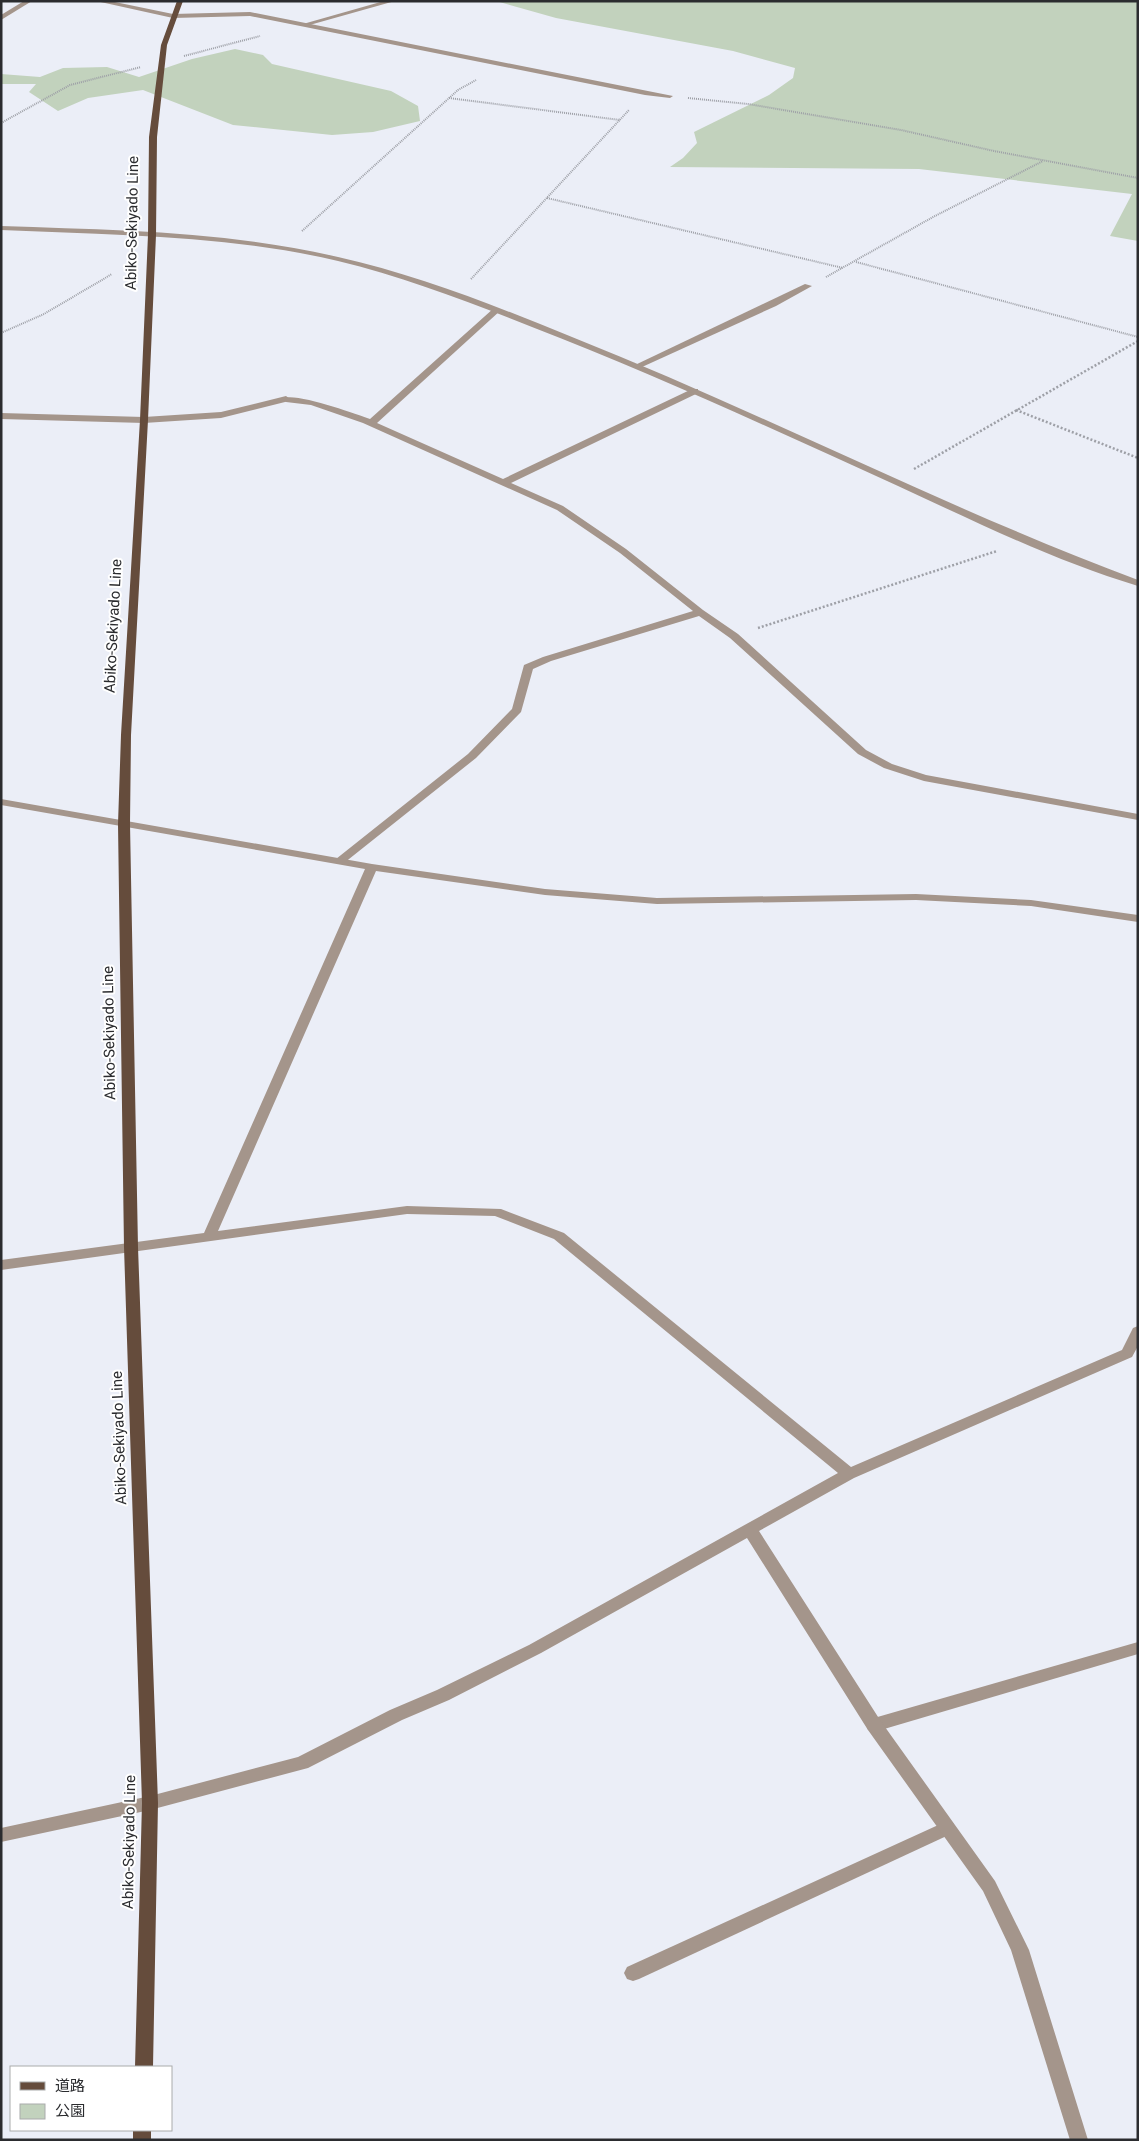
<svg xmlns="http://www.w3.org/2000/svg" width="1139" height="2141" viewBox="0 0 1139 2141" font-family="Roboto,'Noto Sans JP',sans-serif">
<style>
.green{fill:#c2d2bd}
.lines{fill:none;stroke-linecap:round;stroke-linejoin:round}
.path-far1{stroke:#9ea0a7;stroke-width:2;stroke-dasharray:1 1;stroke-linecap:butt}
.path{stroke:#9ea0a7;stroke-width:2.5;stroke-dasharray:2 2;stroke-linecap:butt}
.service{fill:#a4958b;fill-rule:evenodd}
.minor{fill:#a4958b;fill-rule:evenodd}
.tertiary{fill:#a4958b;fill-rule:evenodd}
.primary{fill:#654c3c;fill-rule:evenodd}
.labels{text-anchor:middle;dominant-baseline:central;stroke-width:4;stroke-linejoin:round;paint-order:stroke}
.street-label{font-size:15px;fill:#2b2c2f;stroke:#fff}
</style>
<rect width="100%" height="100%" fill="#ebeef7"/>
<g class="green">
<path d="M 496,1 L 1138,1 L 1138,241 L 1110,236 L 1132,194 L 919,169 L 670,167 L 683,158 L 697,143 L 694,132 L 769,95 L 793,78 L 795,68 L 733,51 L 556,18 Z"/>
<path d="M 235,49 L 263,55 L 272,64 L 391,91 L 418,106 L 420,121 L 373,132 L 332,135 L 233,125 L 143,90 L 88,98 L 58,111 L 29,92 L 36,84 L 1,84 L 1,74 L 40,77 L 63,68 L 107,67 L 139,77 L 192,59 Z"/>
</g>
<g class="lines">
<g class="path-far1">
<path d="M 184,56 L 260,36"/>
<path d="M 449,98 L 620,120"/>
<path d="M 688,98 L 748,104 L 901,130 L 994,151 L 1138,178"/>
<path d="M 1,123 L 70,85 L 141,67"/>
<path d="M 547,198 L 843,268"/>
<path d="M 302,231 L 458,90 L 476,80"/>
<path d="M 856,262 L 1138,337"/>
<path d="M 826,277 L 933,217 L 1043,161"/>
<path d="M 471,279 L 629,110"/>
<path d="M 1,333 L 44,314 L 112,274"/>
</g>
<g class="path">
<path d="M 1016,410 L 1138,458"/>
<path d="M 914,469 L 1138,341"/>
<path d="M 758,628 L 997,551"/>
</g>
<g class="service">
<path d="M 384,1 L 395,1 L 306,26 L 303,24 Z"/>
<path d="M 805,284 L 812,286 L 776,306 L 642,367 L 635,365 Z"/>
<path d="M 494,308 L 501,310 L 377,423 L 503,479 L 692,389 L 698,389 L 698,393 L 511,483 L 563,506 L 626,549 L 703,610 L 738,634 L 866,750 L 892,764 L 926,775 L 1138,814 L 1138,820 L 924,781 L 884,768 L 858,754 L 730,638 L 699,616 L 551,661 L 533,669 L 521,712 L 476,758 L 344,863 L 336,863 L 334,861 L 336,859 L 468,754 L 512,709 L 524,665 L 543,657 L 693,611 L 620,553 L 557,510 L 363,423 L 311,405 L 286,402 L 282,399 C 293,391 355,414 370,419 Z"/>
<path d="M 1138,1642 L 1138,1654 L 874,1732 L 868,1730 L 866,1725 L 868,1720 L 874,1718 Z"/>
<path d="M 947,1821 L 953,1823 L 955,1828 L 953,1833 L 639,1979 L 633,1981 L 627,1979 L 624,1973 L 627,1967 Z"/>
</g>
<g class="minor">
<path d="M 24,1 L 32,1 L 1,20 L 1,15 Z"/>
<path d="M 96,1 L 110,1 L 173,14 L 250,12 L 673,96 L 670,98 L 645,95 L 250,16 L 173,18 Z"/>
<path d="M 286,396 L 290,399 L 289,401 L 221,418 L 144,423 L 140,420 L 144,417 L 221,412 Z"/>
<path d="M 1,799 L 372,864 L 545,889 L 657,898 L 916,894 L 1031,900 L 1138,915 L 1138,922 L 1031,906 L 916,900 L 657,904 L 545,895 L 376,871 L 218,1231 L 407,1206 L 501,1209 L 564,1233 L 851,1467 L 1122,1350 L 1133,1328 L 1138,1326 L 1138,1346 L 1132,1357 L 854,1478 L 759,1531 L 880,1720 L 995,1881 L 1029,1950 L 1088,2140 L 1070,2140 L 1011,1950 L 983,1891 L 868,1730 L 747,1538 L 541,1653 L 449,1700 L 402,1720 L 308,1768 L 150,1810 L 1,1842 L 1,1828 L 150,1796 L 298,1757 L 390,1710 L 437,1690 L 529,1645 L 838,1473 L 554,1239 L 495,1216 L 407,1214 L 1,1270 L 1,1260 L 204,1233 L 365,869 L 1,805 Z"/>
</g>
<g class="tertiary">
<path d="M 1,226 C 114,230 227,231 338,257 C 418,275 496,306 572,337 C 763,413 945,508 1138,580 L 1138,586 C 1055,561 976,522 898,486 C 777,431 656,375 532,327 C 469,302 404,277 338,261 C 228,235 113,235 1,230 Z"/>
<path d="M 1,413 L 144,417 L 148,420 L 144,423 L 1,419 Z"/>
</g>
<g class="primary">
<path d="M 177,1 L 183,1 L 167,45 L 157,137 L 156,235 L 148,420 L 131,735 L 130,824 L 138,1247 L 158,1803 L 153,2067 L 135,2067 L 142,1803 L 124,1247 L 118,824 L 121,735 L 140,420 L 148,235 L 149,137 L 161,45 Z"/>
<rect x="133" y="2130" width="18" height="10"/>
</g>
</g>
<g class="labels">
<g class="street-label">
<text transform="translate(132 223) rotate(-89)">Abiko-Sekiyado Line</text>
<text transform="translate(113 626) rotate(-87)">Abiko-Sekiyado Line</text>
<text transform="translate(109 1033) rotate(-91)">Abiko-Sekiyado Line</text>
<text transform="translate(119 1438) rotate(-92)">Abiko-Sekiyado Line</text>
<text transform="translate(129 1842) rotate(-89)">Abiko-Sekiyado Line</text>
</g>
</g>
<rect width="1139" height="2141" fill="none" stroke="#2b2c2f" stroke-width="5"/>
<rect x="10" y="2066" width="162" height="65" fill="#ffffff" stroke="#aaabac"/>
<rect x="20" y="2082" width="25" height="8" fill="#654c3c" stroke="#aaabac"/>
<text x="55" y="2091" font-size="15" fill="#2b2c2f">道路</text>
<rect x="20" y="2104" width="25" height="15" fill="#c2d2bd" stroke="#aaabac"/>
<text x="55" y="2116" font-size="15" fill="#2b2c2f">公園</text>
</svg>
